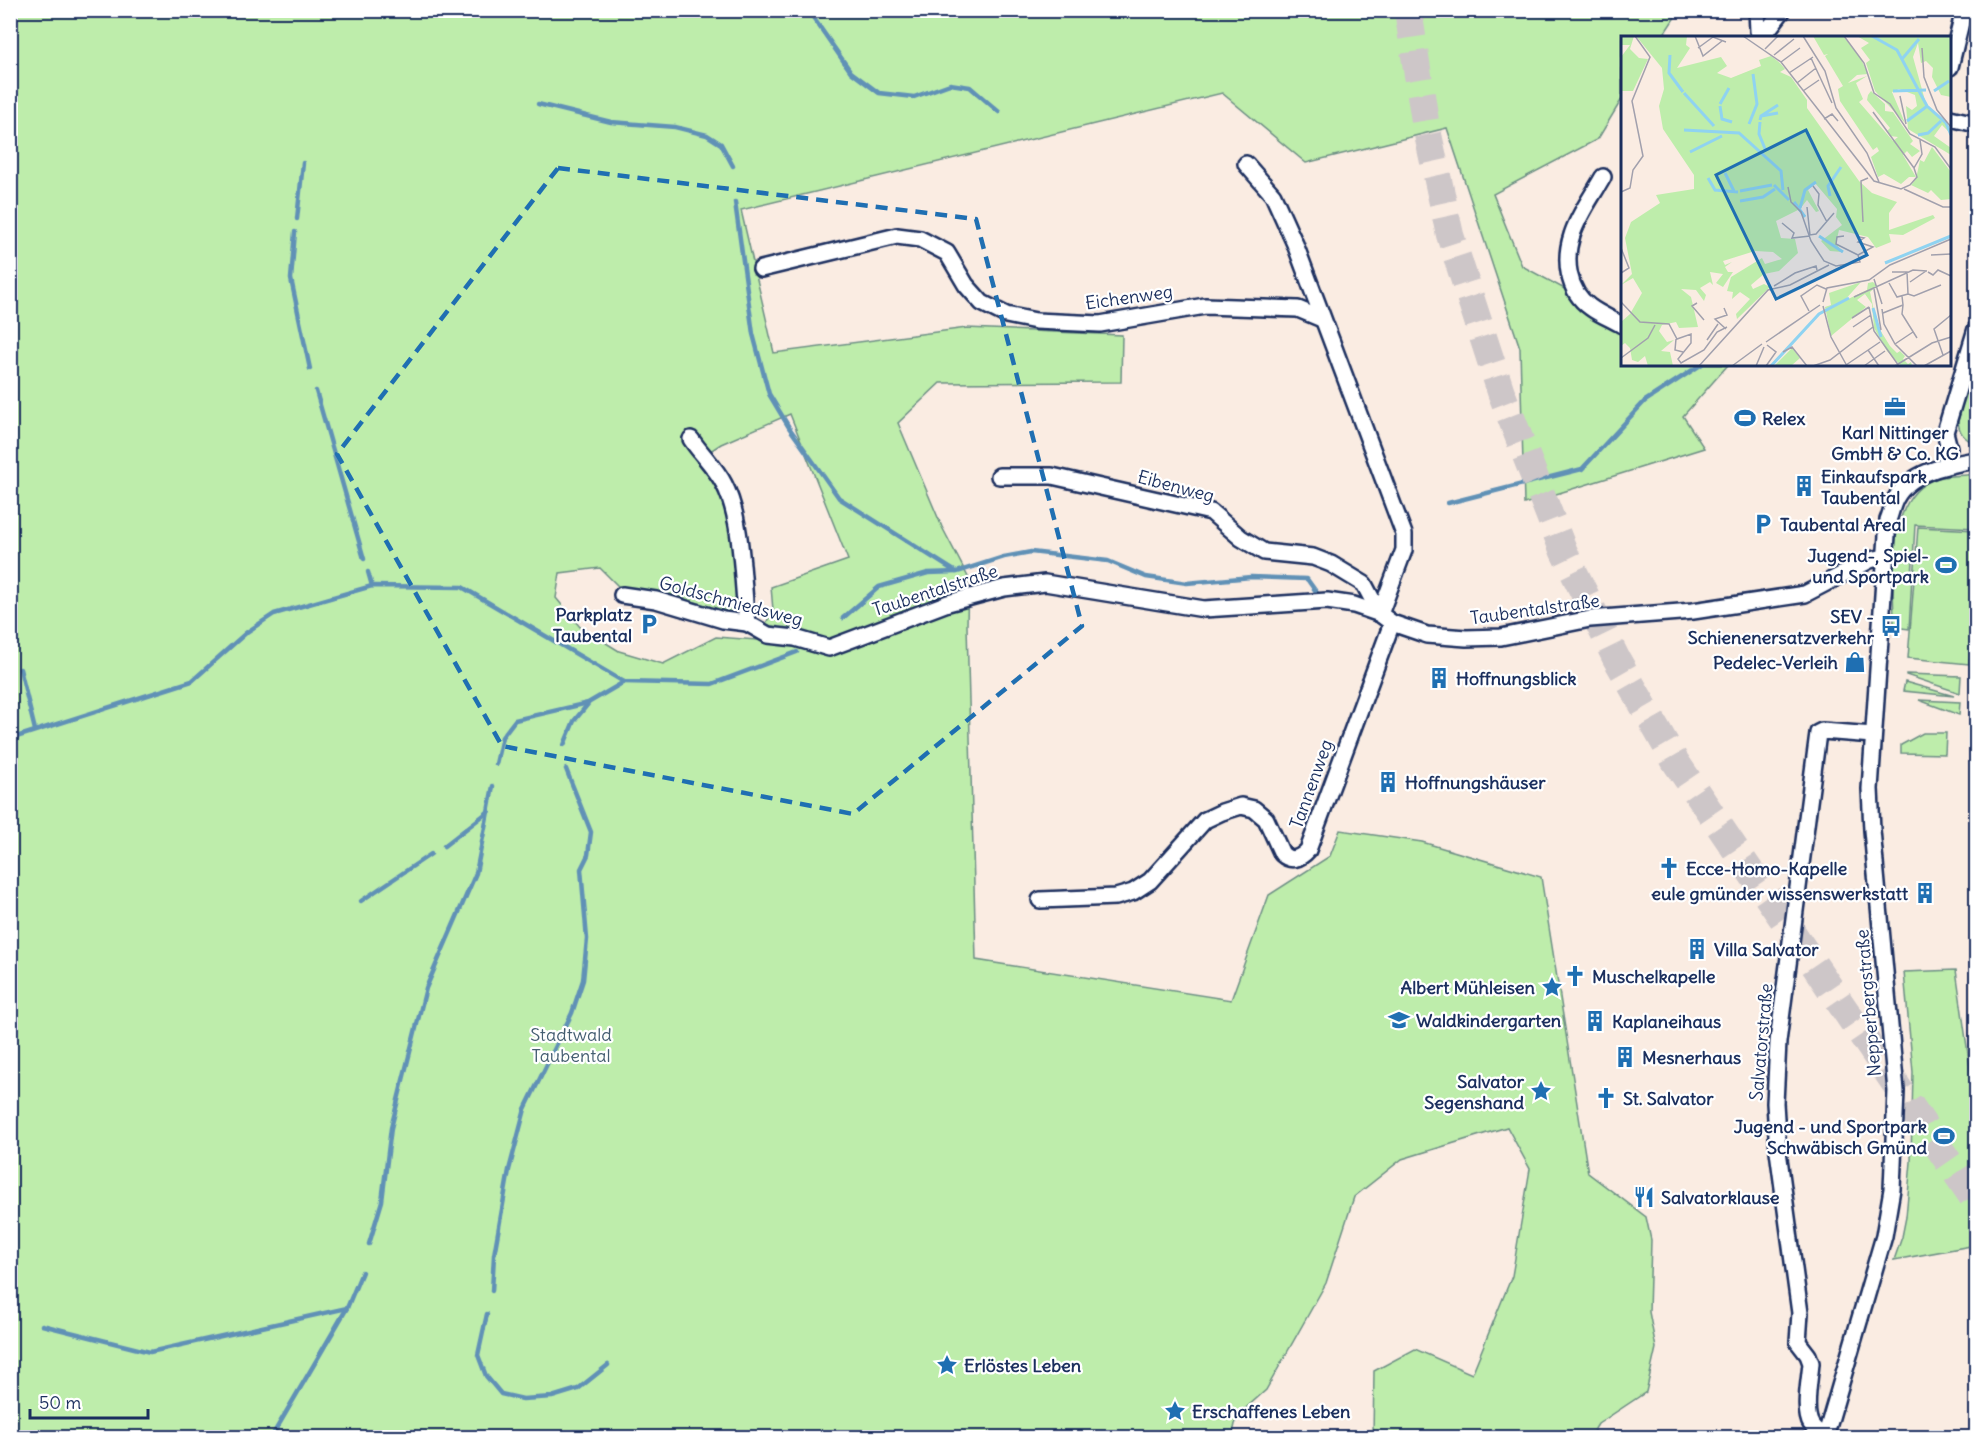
<svg xmlns="http://www.w3.org/2000/svg" width="1987" height="1448" viewBox="0 0 1987 1448" font-family="Delius,sans-serif">
<style>
.green{fill:#beedab;stroke:#6c8e84;stroke-width:1.5;fill-rule:evenodd}
.lines{fill:none;stroke-linecap:round;stroke-linejoin:round}
.stream{stroke:#6191b6;stroke-width:4.5}
.highway-tunnel{stroke:#cdc6c8;stroke-width:28;stroke-dasharray:28 14;stroke-linecap:butt}
.street-casing{stroke:#1b2f5e;stroke-width:20}
.street{stroke:#fff;stroke-width:15}
.marked{fill:none;stroke:#1f6fb2;stroke-width:4.5;stroke-dasharray:12 8;stroke-linejoin:round}
.labels{text-anchor:middle;dominant-baseline:central;stroke-width:4.5;stroke-linejoin:round;paint-order:stroke}
.street-label{font-size:18px;fill:#1b2f5e;stroke:#fff}
.poi-label{font-size:18px;font-weight:bold;fill:#1b2f5e;stroke:#fff;text-anchor:start}
.park-label{font-size:18px;fill:#445e71;stroke:#fff}
.inset-river{fill:none;stroke:#8fd3f1;stroke-width:3}
.inset-road{fill:none;stroke:#a1a0ad;stroke-width:1.5}
.view{fill:#1f6fb2;fill-opacity:0.15;stroke:#1f6fb2;stroke-width:3}
.inset-edge{fill:none;stroke:#1b2f5e;stroke-width:3}
</style>
<rect width="100%" height="100%" fill="#faece2"/>
<filter id="ink" filterUnits="userSpaceOnUse"><feTurbulence type="fractalNoise" baseFrequency=".0167" numOctaves="2"/><feDisplacementMap in="SourceGraphic" scale="12" xChannelSelector="R" yChannelSelector="G"/><feConvolveMatrix kernelMatrix="1 2 1 2 8 2 1 2 1" color-interpolation-filters="sRGB"/></filter>
<g filter="url(#ink)">
<g class="green">
<path d="M 10,11 L 1679,11 L 1662,37 L 1622,38 L 1622,99 L 1598,139 L 1493,194 L 1522,266 L 1622,320 L 1622,364 L 1728,365 L 1683,416 L 1704,448 L 1524,504 L 1520,348 L 1447,128 L 1306,163 L 1222,93 L 741,210 L 774,353 L 967,328 L 1122,335 L 1121,382 L 940,383 L 898,423 L 942,527 L 968,577 L 967,626 L 976,960 L 1231,1000 L 1269,895 L 1330,856 L 1340,830 L 1422,842 L 1541,877 L 1588,1173 L 1646,1217 L 1651,1240 L 1649,1312 L 1656,1348 L 1646,1392 L 1598,1424 L 1590,1437 L 1373,1437 L 1374,1371 L 1415,1349 L 1472,1374 L 1512,1276 L 1530,1169 L 1507,1127 L 1402,1159 L 1354,1197 L 1326,1283 L 1266,1390 L 1237,1416 L 1232,1437 L 11,1437 ZM 790,414 L 848,560 L 771,587 L 773,610 L 757,640 L 716,637 L 663,664 L 619,651 L 580,627 L 556,598 L 560,573 L 600,568 L 621,589 L 662,592 L 746,617 L 729,505 L 698,459 L 721,444 Z"/>
<path d="M 1976,350 L 1976,528 L 1915,525 L 1909,629 L 1894,627 C 1894,584 1883,494 1938,478 C 1949,475 1963,476 1975,474 L 1973,443 C 1963,437 1959,432 1958,421 Z"/>
<path d="M 1918,527 L 1976,530 L 1976,601 L 1969,664 L 1908,658 Z"/>
<path d="M 1906,674 L 1961,676 L 1960,693 L 1906,675 Z"/>
<path d="M 1905,682 L 1954,696 L 1903,691 Z"/>
<path d="M 1919,700 L 1960,702 L 1959,715 Z"/>
<path d="M 1923,733 L 1946,733 L 1945,754 L 1901,753 L 1901,745 Z"/>
<path d="M 1956,970 L 1976,1110 L 1976,1245 L 1894,1260 L 1902,1237 L 1906,1217 L 1911,1162 L 1913,1072 L 1904,972 Z"/>
</g>
<g class="lines">
<g class="stream">
<path d="M 808,10 L 851,72 L 879,93 L 914,97 L 950,84 L 970,87 L 999,112"/>
<path d="M 538,104 L 611,122 L 675,127 L 707,135 L 721,144 L 733,166"/>
<path d="M 735,202 L 753,334 L 769,394 L 790,429 L 839,498 L 956,572"/>
<path d="M 297,219 L 303,163"/>
<path d="M 295,232 L 291,279 L 310,369"/>
<path d="M 316,391 L 364,559"/>
<path d="M 1448,503 L 1582,469 L 1645,401 L 1702,364"/>
<path d="M 368,572 L 372,586"/>
<path d="M 843,618 L 879,587 L 928,573 L 957,572 L 1004,557 L 1031,552 L 1108,561 L 1146,577 L 1187,583 L 1251,577 L 1307,579 L 1317,593"/>
<path d="M 20,669 L 35,730"/>
<path d="M 10,739 L 192,681 L 247,632 L 274,614 L 372,586 L 462,587 L 624,682 L 712,684 L 797,652"/>
<path d="M 564,745 L 574,721 L 588,704"/>
<path d="M 496,764 L 502,737 L 515,720 L 588,703 L 624,682"/>
<path d="M 444,846 L 489,811"/>
<path d="M 361,901 L 431,854"/>
<path d="M 369,1244 L 382,1201 L 391,1128 L 426,988 L 476,873 L 493,786"/>
<path d="M 492,1291 L 494,1255 L 509,1170 L 525,1109 L 572,1013 L 583,980 L 587,939 L 581,869 L 588,855 L 591,832 L 566,769"/>
<path d="M 487,1314 L 478,1355 L 486,1376 L 501,1394 L 523,1399 L 552,1397 L 578,1389 L 608,1365"/>
<path d="M 42,1325 L 150,1352 L 347,1308"/>
<path d="M 271,1438 L 347,1308 L 362,1272"/>
</g>
<path class="highway-tunnel" d="M 1408,10 L 1425,121 L 1450,235 L 1501,392 L 1564,552 L 1616,658 L 1675,761 L 1976,1202"/>
<defs>
<g id="street">
<path d="M 1757,10 L 1758,31 L 1762,33 L 1767,31 L 1783,10"/>
<path d="M 1950,67 L 1964,10"/>
<path d="M 1950,118 L 1976,124"/>
<path d="M 1246,164 L 1273,195 L 1295,244 L 1404,534 L 1404,550 L 1380,614"/>
<path d="M 1603,177 C 1593,195 1578,215 1572,235 C 1564,259 1567,291 1590,307 C 1599,314 1612,319 1622,325"/>
<path d="M 761,269 L 897,236 L 920,239 L 947,253 L 966,285 L 982,303 L 1006,315 L 1036,321 L 1100,324 L 1205,306 L 1298,309 L 1322,319"/>
<path d="M 691,439 C 701,454 716,468 724,484 C 743,520 742,582 747,623"/>
<path d="M 1945,466 L 1949,448 L 1945,432 L 1976,329"/>
<path d="M 999,476 L 1052,476 L 1211,512 L 1241,538 L 1264,552 L 1313,557 L 1331,564 L 1364,584 L 1380,614"/>
<path d="M 622,595 L 656,600 L 723,620 L 747,623 L 768,635 L 795,638 L 829,648 L 948,603 L 1004,588 L 1045,583 L 1204,609 L 1327,601 L 1354,605 L 1380,614 L 1392,623 L 1427,635 L 1466,638 L 1501,637 L 1590,619 L 1693,611 L 1805,594 L 1870,560 L 1885,557"/>
<path d="M 1040,900 L 1116,897 L 1133,892 L 1150,881 L 1205,820 L 1222,812 L 1241,806 L 1254,809 L 1266,819 L 1282,854 C 1291,862 1300,859 1308,850 L 1392,623"/>
<path d="M 1825,1436 C 1820,1433 1814,1430 1811,1424 C 1803,1411 1810,1378 1811,1363 L 1808,1355 L 1798,1342 L 1800,1313 L 1778,1151 L 1775,1103 L 1778,1042 L 1818,733 L 1822,731 L 1873,735"/>
<path d="M 1825,1438 L 1884,1236 L 1892,1189 L 1896,1091 L 1872,830 L 1870,789 L 1888,520 C 1891,513 1892,505 1896,498 C 1911,471 1948,465 1975,460"/>
</g>
</defs>
<use href="#street" class="street-casing"/>
<use href="#street" class="street"/>
</g>
</g>
<path class="marked" d="M 558,168 L 976,219 L 1082,626 L 853,814 L 502,746 L 337,454 Z"/>
<defs>
<symbol id="office-bare" viewBox="-9 -9 18 18"><path d="M-6-3h4V-5.5h4V-3h4V5H-6ZM-1-4.5V-3h2v-1.5ZM-6 0V1H6V0Z" fill="#1f6fb2" stroke="#fff" stroke-width="2.5" paint-order="stroke"/></symbol>
<symbol id="stadium-bare" viewBox="-9 -9 18 18"><path d="M0-5a6.5 5 0 1 0 0 10a6.5 5 0 1 0 0-10ZM-3.5-1.8h7v3.6h-7Z" fill="#1f6fb2" stroke="#fff" stroke-width="2.5" paint-order="stroke"/></symbol>
<symbol id="building-bare" viewBox="-9 -9 18 18"><path d="M-4-6H4V6H1V3H-1V6H-4ZM-2.5-4.3h1.7v1.8h-1.7ZM.8-4.3h1.7v1.8H.8ZM-2.5-1h1.7V.8h-1.7ZM.8-1h1.7V.8H.8Z" fill="#1f6fb2" stroke="#fff" stroke-width="2.5" paint-order="stroke"/></symbol>
<symbol id="parking-bare" viewBox="-9 -9 18 18"><path d="M-3.5-5.5H1a3.5 3.5 0 0 1 0 7H-1V5.5H-3.5ZM-1-3.4V-.6H.8a1.4 1.4 0 0 0 0-2.8Z" fill="#1f6fb2" stroke="#fff" stroke-width="2.5" paint-order="stroke"/></symbol>
<symbol id="bus-bare" viewBox="-9 -9 18 18"><path d="M-5-6H5V4H4V6H2V4H-2V6H-4V4H-5ZM-3.5-4V0h7V-4ZM-3.5 1.2v1.5H-2V1.2ZM2 1.2v1.5H3.5V1.2Z" fill="#1f6fb2" stroke="#fff" stroke-width="2.5" paint-order="stroke"/></symbol>
<symbol id="shop-bare" viewBox="-9 -9 18 18"><path d="M-5-2.5h2.3a2.7 3.5 0 0 1 5.4 0H5L5.5 6h-11ZM-1.5-2.5h3a1.5 2.3 0 0 0-3 0Z" fill="#1f6fb2" stroke="#fff" stroke-width="2.5" paint-order="stroke"/></symbol>
<symbol id="church-bare" viewBox="-9 -9 18 18"><path d="M-1.2-6h2.4v3.5h3.3v2.4h-3.3V6h-2.4V-.1h-3.3v-2.4h3.3Z" fill="#1f6fb2" stroke="#fff" stroke-width="2.5" paint-order="stroke"/></symbol>
<symbol id="sight-bare" viewBox="-9 -9 18 18"><path d="M0-6L1.8-2.2L6-1.7L2.9 1.2L3.7 5.4L0 3.3L-3.7 5.4L-2.9 1.2L-6-1.7L-1.8-2.2Z" fill="#1f6fb2" stroke="#fff" stroke-width="2.5" paint-order="stroke"/></symbol>
<symbol id="school-bare" viewBox="-9 -9 18 18"><path d="M0-5L7-2L0 1L-7-2ZM-4 1L0 2.5L4 1V4Q0 6-4 4Z" fill="#1f6fb2" stroke="#fff" stroke-width="2.5" paint-order="stroke"/></symbol>
<symbol id="restaurant-bare" viewBox="-9 -9 18 18"><path d="M-5-6h1v4h1v-4h1v4h1v-4h1v5L-1.5 .5V6h-2V.5L-5-1ZM5-6V6H3V1.5H1.5Q1.5-4 5-6Z" fill="#1f6fb2" stroke="#fff" stroke-width="2.5" paint-order="stroke"/></symbol>
</defs>
<g fill-rule="evenodd">
<use href="#office-bare" x="1880" y="392" width="30" height="30"/>
<use href="#stadium-bare" x="1730" y="403" width="30" height="30"/>
<use href="#building-bare" x="1789" y="471" width="30" height="30"/>
<use href="#parking-bare" x="1748" y="509" width="30" height="30"/>
<use href="#stadium-bare" x="1931" y="550" width="30" height="30"/>
<use href="#parking-bare" x="634" y="609" width="30" height="30"/>
<use href="#bus-bare" x="1876" y="611" width="30" height="30"/>
<use href="#shop-bare" x="1840" y="647" width="30" height="30"/>
<use href="#building-bare" x="1424" y="663" width="30" height="30"/>
<use href="#building-bare" x="1373" y="767" width="30" height="30"/>
<use href="#church-bare" x="1654" y="853" width="30" height="30"/>
<use href="#building-bare" x="1910" y="878" width="30" height="30"/>
<use href="#building-bare" x="1682" y="934" width="30" height="30"/>
<use href="#church-bare" x="1560" y="961" width="30" height="30"/>
<use href="#sight-bare" x="1537" y="972" width="30" height="30"/>
<use href="#school-bare" x="1384" y="1005" width="30" height="30"/>
<use href="#building-bare" x="1580" y="1006" width="30" height="30"/>
<use href="#building-bare" x="1610" y="1042" width="30" height="30"/>
<use href="#sight-bare" x="1526" y="1076" width="30" height="30"/>
<use href="#church-bare" x="1591" y="1083" width="30" height="30"/>
<use href="#stadium-bare" x="1929" y="1121" width="30" height="30"/>
<use href="#restaurant-bare" x="1629" y="1182" width="30" height="30"/>
<use href="#sight-bare" x="932" y="1350" width="30" height="30"/>
<use href="#sight-bare" x="1160" y="1396" width="30" height="30"/>
</g>
<g class="labels">
<g class="street-label">
<text transform="translate(1129 297) rotate(-8)">Eichenweg</text>
<text transform="translate(1176 486) rotate(15)">Eibenweg</text>
<text transform="translate(935 590) rotate(-18)">Taubentalstraße</text>
<text transform="translate(731 601) rotate(15)">Goldschmiedsweg</text>
<text transform="translate(1535 609) rotate(-8)">Taubentalstraße</text>
<text transform="translate(1311 784) rotate(-70)">Tannenweg</text>
<text transform="translate(1868 1003) rotate(-95)">Nepperbergstraße</text>
<text transform="translate(1761 1042) rotate(-85)">Salvatorstraße</text>
</g>
<g class="poi-label">
<text x="1762" y="418">Relex</text>
<text x="1895" y="432" text-anchor="middle">Karl Nittinger<tspan x="1895" dy="21">GmbH &amp; Co. KG</tspan></text>
<text x="1821" y="476">Einkaufspark<tspan x="1821" dy="21">Taubental</tspan></text>
<text x="1780" y="524">Taubental Areal</text>
<text x="1929" y="555" text-anchor="end">Jugend-, Spiel-<tspan x="1929" dy="21">und Sportpark</tspan></text>
<text x="632" y="614" text-anchor="end">Parkplatz<tspan x="632" dy="21">Taubental</tspan></text>
<text x="1874" y="616" text-anchor="end">SEV -<tspan x="1874" dy="21">Schienenersatzverkehr</tspan></text>
<text x="1838" y="662" text-anchor="end">Pedelec-Verleih</text>
<text x="1456" y="678">Hoffnungsblick</text>
<text x="1405" y="782">Hoffnungshäuser</text>
<text x="1686" y="868">Ecce-Homo-Kapelle</text>
<text x="1908" y="893" text-anchor="end">eule gmünder wissenswerkstatt</text>
<text x="1714" y="949">Villa Salvator</text>
<text x="1592" y="976">Muschelkapelle</text>
<text x="1535" y="987" text-anchor="end">Albert Mühleisen</text>
<text x="1416" y="1020">Waldkindergarten</text>
<text x="1612" y="1021">Kaplaneihaus</text>
<text x="1642" y="1057">Mesnerhaus</text>
<text x="1524" y="1081" text-anchor="end">Salvator<tspan x="1524" dy="21">Segenshand</tspan></text>
<text x="1623" y="1098">St. Salvator</text>
<text x="1927" y="1126" text-anchor="end">Jugend - und Sportpark<tspan x="1927" dy="21">Schwäbisch Gmünd</tspan></text>
<text x="1661" y="1197">Salvatorklause</text>
<text x="964" y="1365">Erlöstes Leben</text>
<text x="1192" y="1411">Erschaffenes Leben</text>
</g>
<g class="park-label">
<text x="571" y="1034">Stadtwald<tspan x="571" dy="21">Taubental</tspan></text>
</g>
</g>
<g transform="translate(1621 36)">
<rect width="330" height="330" fill="#faece2"/>
<path d="M 0,0 L 13,0 L 9,13 L 18,22 L 27,23 L 12,55 L 0,55 L 0,21 L 9,9 L 0,9 ZM 15,0 L 66,0 L 65,9 L 69,12 L 56,32 L 100,21 L 106,30 L 96,37 L 110,42 L 140,30 L 138,24 L 150,20 L 159,27 L 164,33 L 159,36 L 170,41 L 186,64 L 186,72 L 238,145 L 251,157 L 276,166 L 268,177 L 268,194 L 312,179 L 314,182 L 282,199 L 268,198 L 270,206 L 255,212 L 247,201 L 218,194 L 215,207 L 221,216 L 209,215 L 200,205 L 221,189 L 215,181 L 216,173 L 194,147 L 187,154 L 198,175 L 195,176 L 186,164 L 179,173 L 155,185 L 160,202 L 174,203 L 177,217 L 158,235 L 143,238 L 130,249 L 132,253 L 143,248 L 149,251 L 116,283 L 115,278 L 129,263 L 119,256 L 111,263 L 112,256 L 106,255 L 110,241 L 141,222 L 144,228 L 161,223 L 152,216 L 134,215 L 102,225 L 104,229 L 111,226 L 104,231 L 107,236 L 112,236 L 102,251 L 95,247 L 102,238 L 89,236 L 92,249 L 89,246 L 79,252 L 85,259 L 83,265 L 75,254 L 60,253 L 70,261 L 77,291 L 58,292 L 55,286 L 41,289 L 38,295 L 46,306 L 53,304 L 40,315 L 49,316 L 52,330 L 27,330 L 24,320 L 17,326 L 11,324 L 9,312 L 4,307 L 0,310 L 0,286 L 9,278 L 21,257 L 12,242 L 0,249 L 11,238 L 4,202 L 10,186 L 39,167 L 35,159 L 73,153 L 73,139 L 42,93 L 38,70 L 43,53 L 41,32 ZM 192,0 L 222,0 L 240,23 L 247,38 L 236,39 L 227,47 L 246,40 L 235,47 L 242,63 L 238,66 L 272,105 L 277,101 L 269,100 L 266,95 L 269,92 L 246,64 L 247,59 L 250,55 L 264,68 L 264,75 L 272,76 L 292,105 L 289,108 L 299,115 L 291,121 L 286,115 L 282,119 L 295,141 L 288,141 L 280,148 L 263,138 L 257,141 L 250,121 L 258,115 L 256,111 L 252,114 L 219,65 L 217,53 L 222,50 L 204,20 L 207,18 L 203,19 ZM 236,0 L 330,0 L 330,61 L 320,59 L 311,41 L 312,32 L 305,25 L 300,27 L 297,7 L 292,21 L 305,68 L 324,86 L 328,96 L 321,89 L 313,100 L 330,112 L 330,119 L 287,93 L 285,70 L 291,74 L 296,70 L 294,59 L 278,53 L 271,56 L 284,87 L 254,55 L 245,27 L 249,24 L 240,12 L 248,7 ZM 311,111 L 330,136 L 330,163 L 320,164 L 310,154 L 307,157 L 290,149 L 295,143 L 299,124 L 303,126 ZM 240,246 L 223,265 L 246,254 L 247,247 L 252,246 L 256,250 L 249,256 L 256,289 L 269,310 L 276,317 L 279,315 L 284,320 L 282,323 L 287,328 L 290,326 L 291,330 L 280,330 L 266,315 L 253,292 L 251,268 L 244,258 L 236,264 L 245,271 L 210,300 L 204,271 L 210,269 L 208,257 ZM 171,312 L 179,322 L 170,330 L 153,330 Z" fill="#beedab"/>
<path class="inset-river" d="M 251,0 L 276,14 L 306,70 L 325,87 L 330,99M 49,19 L 48,37 L 62,56M 281,23 L 298,3M 272,55 L 305,54M 313,55 L 328,45M 63,57 L 93,90M 99,68 L 108,52M 99,70 L 101,83 L 111,86M 140,80 L 157,69M 139,84 L 140,80 L 157,77M 286,85 L 305,71M 139,86 L 138,98 L 145,115M 128,88 L 136,68 L 132,38M 63,94 L 118,97 L 160,135 L 162,154M 297,99 L 307,97 L 320,85M 69,116 L 101,100M 104,137 L 113,155M 87,142 L 94,154 L 117,156M 153,149 L 168,164M 119,155 L 151,149M 209,160 L 207,150 L 220,131M 119,165 L 142,161 L 154,153M 173,166 L 184,181M 179,172 L 184,154 L 195,146M 198,200 L 222,216M 264,227 L 330,200M 252,272 L 260,301M 150,330 L 198,278 L 228,262"/>
<path class="inset-road" d="M 74,0 L 82,20 L 101,5M 122,0 L 160,26 L 253,145 L 280,153 L 289,149 L 296,141 L 293,132 L 301,118 L 299,104M 182,0 L 204,35 L 215,72 L 246,117 L 258,146M 223,0 L 243,27 L 253,57 L 269,68 L 289,98 L 314,111 L 330,133M 77,12 L 92,1 L 105,6M 301,12 L 303,41 L 316,74 L 330,91M 144,13 L 157,0M 153,19 L 173,3M 190,22 L 211,67M 160,26 L 179,12M 168,37 L 192,21M 176,47 L 195,32M 182,55 L 198,44M 279,60 L 285,88M 252,76 L 293,132M 203,83 L 211,78 L 217,85M 192,150 L 198,158 L 197,169 L 206,186M 167,151 L 170,166 L 180,176 L 190,205 L 203,225 L 215,230 L 239,226 L 237,219M 283,153 L 322,171 L 330,171M 0,156 L 9,152 L 12,134 L 22,120 L 11,65 L 29,21 L 14,0M 186,171 L 189,199 L 195,198 L 213,177M 242,186 L 240,145 L 247,142M 161,187 L 173,197 L 171,202 L 189,200M 223,200 L 216,201 L 215,208 L 237,219M 0,212 L 8,232 L 0,237M 237,219 L 252,211 L 237,206 L 243,202 L 238,201M 310,219 L 330,218M 271,236 L 286,236 L 287,258M 307,236 L 312,239 L 317,234 L 330,240M 253,243 L 261,268M 289,246 L 305,235M 268,247 L 276,261 L 287,258M 153,250 L 174,237 L 195,230 L 196,234M 253,253 L 260,294M 287,258 L 293,260 L 320,249M 233,261 L 292,234 L 306,235M 0,266 L 19,286 L 48,288 L 56,303 L 70,298 L 70,307 L 57,323 L 60,327 L 83,314 L 96,296 L 106,291M 202,266 L 206,252 L 248,244 L 269,229 L 330,203M 76,267 L 71,270 L 83,284M 282,269 L 281,278 L 296,302M 202,270 L 210,301 L 226,330M 248,271 L 253,295 L 278,330M 103,272 L 106,279 L 94,283 L 105,293M 261,273 L 263,288 L 274,308 L 296,330M 188,275 L 180,260 L 196,249 L 205,253M 262,277 L 282,269 L 281,260M 231,282 L 248,271M 232,291 L 250,279M 55,303 L 54,314 L 62,316M 86,304 L 97,288M 145,306 L 199,269M 274,308 L 292,296M 247,314 L 258,330M 162,316 L 171,311 L 186,330M 322,319 L 313,293 L 330,279M 0,322 L 27,302 L 34,289M 225,329 L 259,306M 78,330 L 147,254 L 169,249 L 208,229M 111,330 L 141,308M 135,330 L 143,311M 145,330 L 155,316 L 146,309M 192,330 L 209,324 L 252,291M 243,330 L 264,315M 274,330 L 311,307 L 330,301M 303,330 L 330,315"/>
<path class="view" d="M 185,94 L 246,219 L 155,263 L 95,139 Z"/>
<rect width="330" height="330" class="inset-edge"/>
</g>
<rect width="1987" height="1448" fill="none" stroke="#fff" stroke-width="36"/>
<rect x="18" y="18" width="1951" height="1412" fill="none" stroke="#1b2f5e" stroke-width="2" filter="url(#ink)"/>
<path d="M30 1409v9h118v-9" fill="none" stroke="#1b2f5e" stroke-width="3"/>
<text x="39" y="1409" font-size="18" fill="#1b2f5e" stroke="#ffffff" stroke-width="4.5" paint-order="stroke">50 m</text>
</svg>
